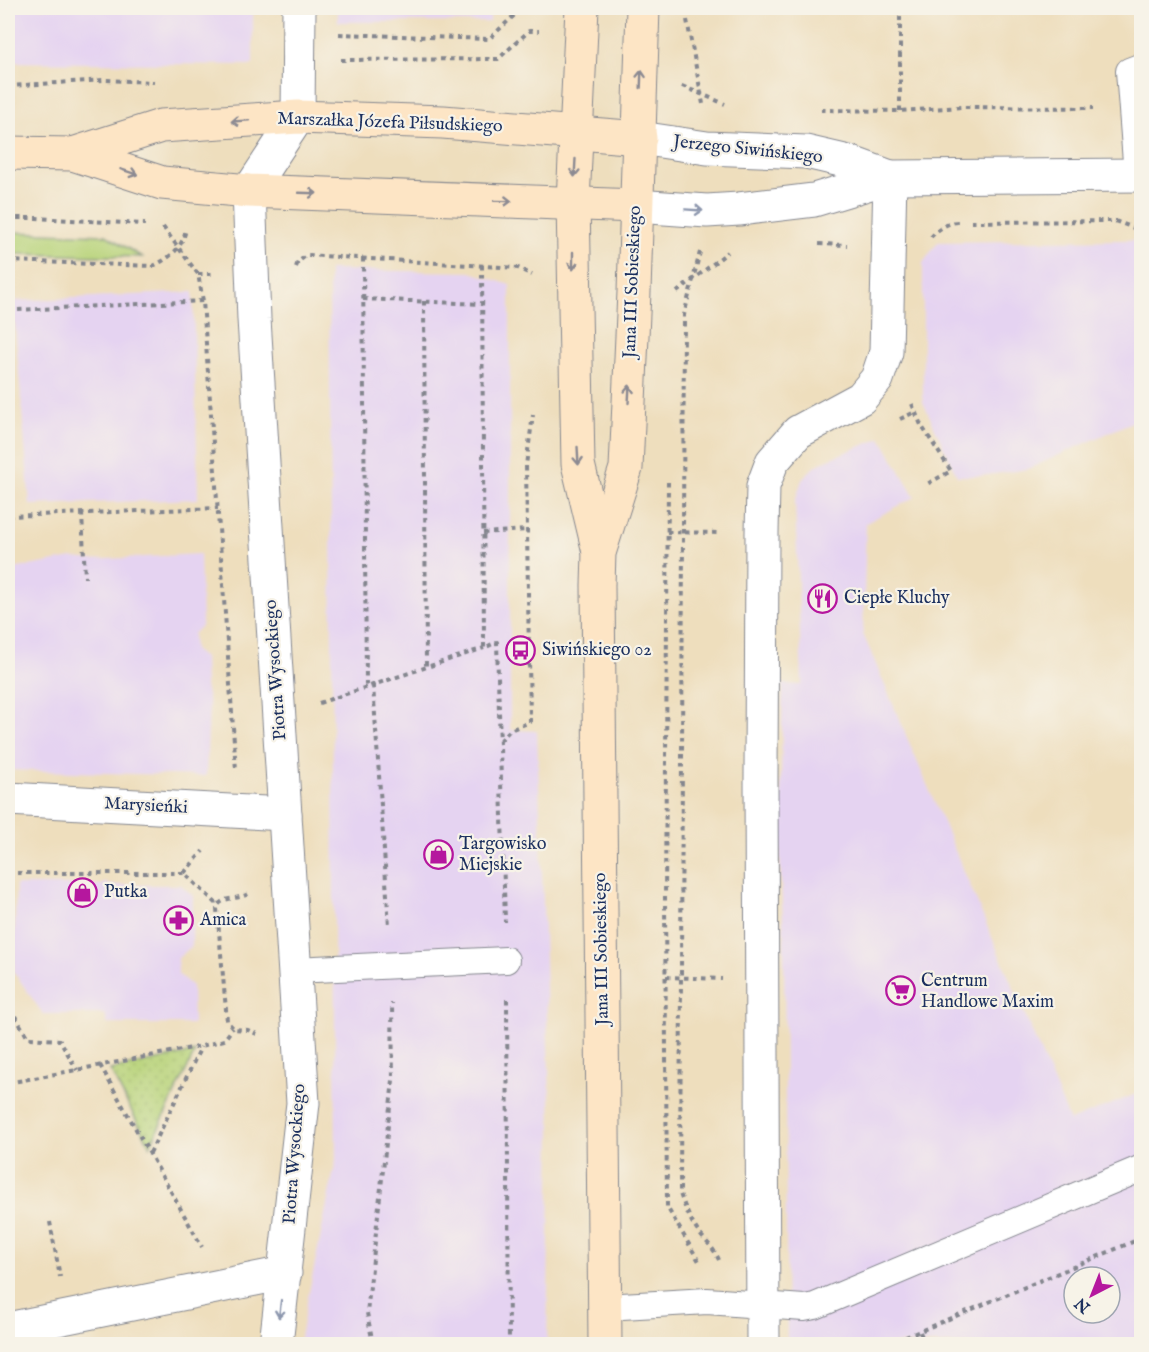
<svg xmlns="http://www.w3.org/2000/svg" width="1149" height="1352" viewBox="0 0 1149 1352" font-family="'IM FELL English',serif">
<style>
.built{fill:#e5d3f1;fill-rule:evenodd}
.grass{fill:url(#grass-dots);stroke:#6a816c;stroke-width:1.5}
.garden{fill:#b8d379;stroke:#6a816c;stroke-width:1.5}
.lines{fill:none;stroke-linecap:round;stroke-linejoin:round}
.lane-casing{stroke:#84868e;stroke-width:28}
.street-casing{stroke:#84868e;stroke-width:35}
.secondary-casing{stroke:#84868e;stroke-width:35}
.path{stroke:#84868e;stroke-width:4;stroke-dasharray:4.5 4.5;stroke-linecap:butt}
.lane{stroke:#fff;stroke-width:26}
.street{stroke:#fff;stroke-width:33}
.secondary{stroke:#fde5c5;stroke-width:33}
.oneway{stroke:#8c8a92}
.oneway2{stroke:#8d97ae}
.labels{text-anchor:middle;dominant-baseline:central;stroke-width:4.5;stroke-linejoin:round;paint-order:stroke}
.street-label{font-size:18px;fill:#1b2f5e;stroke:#f7f3e8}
.poi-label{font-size:18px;fill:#1b2f5e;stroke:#f7f3e8;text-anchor:start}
</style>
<defs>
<pattern id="grass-dots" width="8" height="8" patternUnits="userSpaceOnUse" patternTransform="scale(1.5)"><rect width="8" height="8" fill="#b8d379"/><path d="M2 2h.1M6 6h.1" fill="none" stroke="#9eb56b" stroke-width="1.8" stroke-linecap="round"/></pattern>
</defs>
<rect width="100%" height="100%" fill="#f7f3e8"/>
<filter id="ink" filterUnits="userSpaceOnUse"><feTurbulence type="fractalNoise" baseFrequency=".0167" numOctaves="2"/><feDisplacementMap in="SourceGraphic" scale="12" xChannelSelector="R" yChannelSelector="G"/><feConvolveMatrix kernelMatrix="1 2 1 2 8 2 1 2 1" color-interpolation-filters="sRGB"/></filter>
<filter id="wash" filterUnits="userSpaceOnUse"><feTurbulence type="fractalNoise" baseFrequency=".008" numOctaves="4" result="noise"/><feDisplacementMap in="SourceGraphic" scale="24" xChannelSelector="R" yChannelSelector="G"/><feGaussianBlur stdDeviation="1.35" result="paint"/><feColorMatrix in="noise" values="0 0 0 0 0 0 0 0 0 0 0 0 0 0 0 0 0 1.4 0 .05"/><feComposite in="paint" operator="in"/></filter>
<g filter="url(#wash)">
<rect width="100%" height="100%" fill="#eedebd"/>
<g class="built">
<path d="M 8,8 L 253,8 L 253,65 L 8,62 Z"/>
<rect x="338" y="8" width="152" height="14"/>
<path d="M 1141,221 L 1141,418 L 1028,469 L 980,476 L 957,476 L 923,402 L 923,263 L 938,242 L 1135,240 Z"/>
<path d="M 329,270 L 470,272 L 510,285 L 510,730 L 537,731 L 551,1131 L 547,1344 L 317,1344 L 299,1342 L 336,1160 Z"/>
<path d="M 193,292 L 198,499 L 30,505 L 13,301 Z"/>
<path d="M 881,438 L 915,497 L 866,523 L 863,634 L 1070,1121 L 1141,1092 L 1141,1344 L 787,1344 L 784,941 L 780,858 L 781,777 L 783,684 L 802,685 L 795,501 L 802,480 L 813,468 L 824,461 ZM 1074,1277 L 1110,1277 L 1110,1313 L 1074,1313 Z"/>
<path d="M 200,554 L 202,625 L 193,634 L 194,650 L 204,658 L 205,686 L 209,705 L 206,776 L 8,770 L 8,570 L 72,558 L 91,560 Z"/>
<path d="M 104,883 L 107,883 L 108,885 L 181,885 L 193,896 L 192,946 L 178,958 L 178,974 L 192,986 L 193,1024 L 107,1024 L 105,1014 L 43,1014 L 14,972 L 16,885 L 103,885 Z"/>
</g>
<path class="grass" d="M 195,1052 L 150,1146 L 110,1070 Z"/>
<path class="garden" d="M 8,232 L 106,235 L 142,257 L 16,254 L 8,252 Z"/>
</g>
<g filter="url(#ink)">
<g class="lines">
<defs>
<g id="lane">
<path d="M 1137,175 L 1129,71 L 1142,66"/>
<path d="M 294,970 L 506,960"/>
<path d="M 605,1307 L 707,1301 L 804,1308 L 815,1306 L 1142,1168"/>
</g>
<g id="street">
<path d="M 640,138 L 707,148 L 806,152 L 849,162 L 890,177"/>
<path d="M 636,206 L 707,211 L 739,209 L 814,200 L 890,177 L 1142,175"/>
<path d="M 8,799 L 285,814"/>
<path d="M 8,1329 L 285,1273"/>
<path d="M 276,1344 L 303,1103 L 254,319 L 249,191 L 298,117 L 299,8"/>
<path d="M 763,1344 L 761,778 L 762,533 L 763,486 L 772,462 L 798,432 L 861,398 L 877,379 L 886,352 L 890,177"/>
</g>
<g id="secondary">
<path d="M 582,8 L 573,202 L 578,464 L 599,552"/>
<path d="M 8,153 L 73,154 L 162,183 L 249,191 L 636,206"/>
<path d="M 73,154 L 161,126 L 298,117 L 443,122 L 640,138"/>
<path d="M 605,1344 L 598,585 L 599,553 L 626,468 L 634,292 L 643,8"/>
</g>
</defs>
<use href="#lane" class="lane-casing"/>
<use href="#street" class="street-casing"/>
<use href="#secondary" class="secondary-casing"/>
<g class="path">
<path d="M 687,20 L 703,104"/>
<path d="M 339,34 L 489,39 L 522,8"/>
<path d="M 341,60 L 498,59 L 529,31 L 539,31"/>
<path d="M 8,86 L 104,80 L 154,82"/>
<path d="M 682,86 L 725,104"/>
<path d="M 821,110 L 900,111 L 962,107 L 1093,108"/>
<path d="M 900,111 L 900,8"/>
<path d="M 8,218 L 37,218 L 145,224"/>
<path d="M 971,222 L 1115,221 L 1142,231"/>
<path d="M 163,227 L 198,274 L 203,301 L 236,770"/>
<path d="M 931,237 C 937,230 948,222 958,222"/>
<path d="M 819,244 L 847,245"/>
<path d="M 700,252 L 684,315 L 680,1194 C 685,1207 690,1221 699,1233 C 706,1242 714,1248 719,1260"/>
<path d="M 363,258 L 366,687"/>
<path d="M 8,261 L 153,266 C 170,258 183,248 186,228"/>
<path d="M 482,265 L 484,648 L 497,642 L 505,922"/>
<path d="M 296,267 L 298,262 L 307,255 L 518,268 L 532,275"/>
<path d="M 198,274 L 212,274"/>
<path d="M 677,292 L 728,252"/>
<path d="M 363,299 L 482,304"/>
<path d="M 424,301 L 426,667"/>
<path d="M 18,310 L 203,301"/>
<path d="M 912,404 L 921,425 L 951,471 L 925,485"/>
<path d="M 900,419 L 915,412"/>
<path d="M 668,482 L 665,899 L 667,1207 L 700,1263"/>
<path d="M 82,513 L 85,578"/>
<path d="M 8,516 L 218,508"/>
<path d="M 667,532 L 719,533"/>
<path d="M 483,533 L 526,530"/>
<path d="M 373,685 L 389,926"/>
<path d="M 319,703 L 484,648"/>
<path d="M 500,741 L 510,730 L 530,722 L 526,465 L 533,415"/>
<path d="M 8,873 L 184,873 L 218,905"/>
<path d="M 184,873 L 203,851"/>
<path d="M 248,894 C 237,900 226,896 218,905 L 217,909 L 227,1021 L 234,1029 L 248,1030 L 257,1034"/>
<path d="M 666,977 L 722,979"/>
<path d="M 507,999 L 509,1344"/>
<path d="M 15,1016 L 28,1038 L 60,1040 L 77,1070"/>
<path d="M 100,1065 L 202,1247"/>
<path d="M 8,1083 L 202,1046 L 224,1040 L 233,1028"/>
<path d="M 150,1153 L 201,1047"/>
<path d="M 50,1222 L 60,1277"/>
<path d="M 920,1332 L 925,1344"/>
<path d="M 373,1344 L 367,1313 L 393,1080 L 392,1003"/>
<path d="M 889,1344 L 1142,1238"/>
</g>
<use href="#lane" class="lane"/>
<use href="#street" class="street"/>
<use href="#secondary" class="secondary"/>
</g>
<defs><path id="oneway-shaft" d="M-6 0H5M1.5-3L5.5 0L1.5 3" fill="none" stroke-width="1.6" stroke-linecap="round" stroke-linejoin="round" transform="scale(1.5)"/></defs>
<g class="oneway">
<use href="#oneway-shaft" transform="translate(641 79) rotate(-88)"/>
<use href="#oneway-shaft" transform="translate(240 121) rotate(176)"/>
<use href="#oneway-shaft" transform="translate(575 168) rotate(93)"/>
<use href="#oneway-shaft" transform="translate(129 172) rotate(18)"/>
<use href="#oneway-shaft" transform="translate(308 193) rotate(2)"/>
<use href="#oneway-shaft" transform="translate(503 201) rotate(1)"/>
<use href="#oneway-shaft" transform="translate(573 261) rotate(90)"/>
<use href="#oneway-shaft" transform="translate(629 394) rotate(-87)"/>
<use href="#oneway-shaft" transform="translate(578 456) rotate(87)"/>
</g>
<g class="oneway2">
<use href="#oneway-shaft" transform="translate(694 210) rotate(4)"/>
<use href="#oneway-shaft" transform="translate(280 1309) rotate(97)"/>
</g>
</g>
<defs>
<symbol id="restaurant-ring" viewBox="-11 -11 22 22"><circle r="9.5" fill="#f7f3e8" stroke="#b5179e" stroke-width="1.5"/><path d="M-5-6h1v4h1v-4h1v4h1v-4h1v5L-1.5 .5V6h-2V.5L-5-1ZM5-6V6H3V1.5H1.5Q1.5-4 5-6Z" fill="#b5179e"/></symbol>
<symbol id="bus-ring" viewBox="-11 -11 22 22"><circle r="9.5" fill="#f7f3e8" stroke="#b5179e" stroke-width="1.5"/><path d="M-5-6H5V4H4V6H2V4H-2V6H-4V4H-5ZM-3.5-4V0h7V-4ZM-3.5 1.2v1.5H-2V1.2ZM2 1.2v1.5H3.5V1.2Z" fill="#b5179e"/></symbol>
<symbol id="shop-ring" viewBox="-11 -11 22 22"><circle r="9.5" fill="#f7f3e8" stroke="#b5179e" stroke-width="1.5"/><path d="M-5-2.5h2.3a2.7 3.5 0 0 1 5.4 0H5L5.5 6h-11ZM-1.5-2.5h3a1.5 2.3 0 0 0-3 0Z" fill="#b5179e"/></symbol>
<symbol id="pharmacy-ring" viewBox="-11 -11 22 22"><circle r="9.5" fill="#f7f3e8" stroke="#b5179e" stroke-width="1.5"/><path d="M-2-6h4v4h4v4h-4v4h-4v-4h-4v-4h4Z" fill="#b5179e"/></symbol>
<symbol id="supermarket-ring" viewBox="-11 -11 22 22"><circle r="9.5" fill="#f7f3e8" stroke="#b5179e" stroke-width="1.5"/><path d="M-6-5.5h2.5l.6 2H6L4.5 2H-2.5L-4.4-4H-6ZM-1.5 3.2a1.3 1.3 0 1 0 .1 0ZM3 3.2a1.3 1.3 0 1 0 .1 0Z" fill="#b5179e"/></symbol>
</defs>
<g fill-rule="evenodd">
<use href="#restaurant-ring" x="806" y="582" width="33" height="33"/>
<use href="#bus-ring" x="504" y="634" width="33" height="33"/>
<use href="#shop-ring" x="422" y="838" width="33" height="33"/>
<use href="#shop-ring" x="66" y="876" width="33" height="33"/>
<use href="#pharmacy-ring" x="162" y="904" width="33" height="33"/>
<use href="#supermarket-ring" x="884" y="974" width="33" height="33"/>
</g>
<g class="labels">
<g class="street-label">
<text transform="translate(390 123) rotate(2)">Marszałka Józefa Piłsudskiego</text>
<text transform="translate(748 150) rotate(6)">Jerzego Siwińskiego</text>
<text transform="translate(633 282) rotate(-88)">Jana III Sobieskiego</text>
<text transform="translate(276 670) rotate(-94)">Piotra Wysockiego</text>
<text transform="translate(146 806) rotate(3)">Marysieńki</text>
<text transform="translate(602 949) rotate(-91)">Jana III Sobieskiego</text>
<text transform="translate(295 1154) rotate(-86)">Piotra Wysockiego</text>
</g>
<g class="poi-label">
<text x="844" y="598">Ciepłe Kluchy</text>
<text x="542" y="650">Siwińskiego 02</text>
<text x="459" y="844">Targowisko<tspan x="459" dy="21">Miejskie</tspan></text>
<text x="104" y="892">Putka</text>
<text x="200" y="920">Amica</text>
<text x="921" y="981">Centrum<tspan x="921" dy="21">Handlowe Maxim</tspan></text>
</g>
</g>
<rect width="1149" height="1352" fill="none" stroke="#f7f3e8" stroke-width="30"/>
<g transform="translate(1092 1295) rotate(222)"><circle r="28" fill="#f7f3e8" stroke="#9fa5b1" stroke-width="1.5"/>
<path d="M0-4.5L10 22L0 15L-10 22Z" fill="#b5179e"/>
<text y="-9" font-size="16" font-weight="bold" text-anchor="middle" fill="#1b2f5e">N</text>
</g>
</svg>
